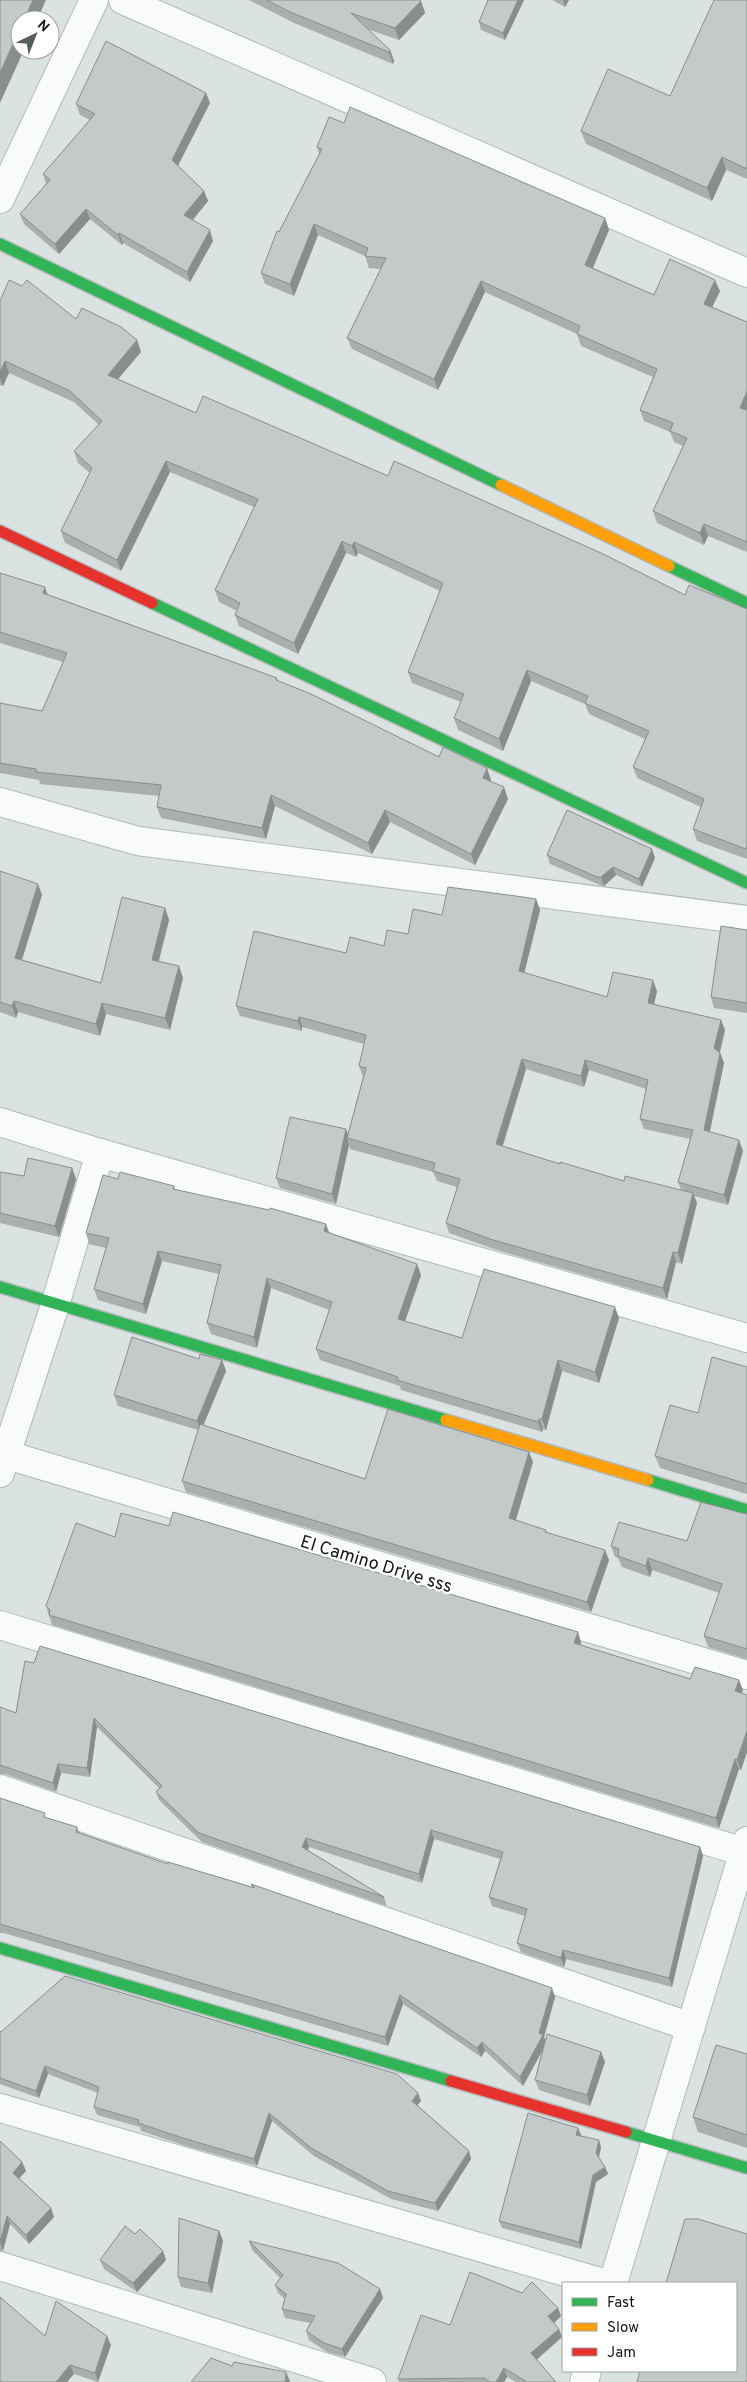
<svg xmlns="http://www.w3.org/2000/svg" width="747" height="2382" viewBox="0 0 747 2382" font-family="Overpass,sans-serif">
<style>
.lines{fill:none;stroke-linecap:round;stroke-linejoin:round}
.street-casing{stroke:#b3b9b9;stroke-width:30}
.fast-casing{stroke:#b3b9b9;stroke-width:14}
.slow-casing{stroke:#b3b9b9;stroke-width:14}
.jam-casing{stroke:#b3b9b9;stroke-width:14}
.street{stroke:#f9fbfb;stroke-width:28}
.fast{stroke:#30b455;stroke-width:11}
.slow{stroke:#ff9f0a;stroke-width:11}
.jam{stroke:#e5322d;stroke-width:11}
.wall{fill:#a9aeae;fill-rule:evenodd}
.shaded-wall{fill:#898d8d}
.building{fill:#c4caca;stroke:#898d8d}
.labels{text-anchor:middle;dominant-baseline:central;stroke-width:5;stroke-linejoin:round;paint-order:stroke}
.street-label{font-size:18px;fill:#111717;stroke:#fff}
</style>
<rect width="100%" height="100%" fill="#dae2e2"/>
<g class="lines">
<defs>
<g id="street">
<path d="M 123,0 L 747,273"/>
<path d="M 0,199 L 94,0"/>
<path d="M 0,802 L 138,841 L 747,920"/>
<path d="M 0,1122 L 100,1153 L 747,1338"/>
<path d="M 0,1453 L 747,1675"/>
<path d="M 0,1473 L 55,1305 L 100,1153"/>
<path d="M 0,1625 L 744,1852"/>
<path d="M 0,1789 L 691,2027"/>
<path d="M 0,2108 L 603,2283"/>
<path d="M 0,2266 L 372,2382"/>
<path d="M 613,2283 L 747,1841"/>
<path d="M 584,2382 L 587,2371"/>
</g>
<g id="fast">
<path d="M 0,244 L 501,485"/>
<path d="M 669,566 L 747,603"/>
<path d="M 152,603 L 747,883"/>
<path d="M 0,1287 L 446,1420"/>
<path d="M 648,1480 L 747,1510"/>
<path d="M 0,1948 L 451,2081"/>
<path d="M 626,2132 L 747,2168"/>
</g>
<g id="slow">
<path d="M 501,485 L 669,566"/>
<path d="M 446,1420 L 648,1480"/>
</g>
<g id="jam">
<path d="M 0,531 L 152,603"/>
<path d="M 451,2081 L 626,2132"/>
</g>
</defs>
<use href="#street" class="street-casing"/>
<use href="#fast" class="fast-casing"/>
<use href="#slow" class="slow-casing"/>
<use href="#jam" class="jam-casing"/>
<use href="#street" class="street"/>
<use href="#fast" class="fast"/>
<use href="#slow" class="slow"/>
<use href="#jam" class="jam"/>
</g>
<g class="wall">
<path d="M 249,0 L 420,0 L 421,1 L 425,13 L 399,40 L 367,29 L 390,50 L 394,61 L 393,64 L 294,23 Z"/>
<path d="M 488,0 L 524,0 L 505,40 L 481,30 L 479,22 Z"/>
<path d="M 552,0 L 569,0 L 565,7 Z"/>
<path d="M 747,0 L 747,179 L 726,170 L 712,201 L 586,144 L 581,131 L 670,96 Z"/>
<path d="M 206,93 L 210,103 L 178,166 L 204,191 L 208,201 L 192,220 L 213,241 L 190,282 L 123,243 L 122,245 L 90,219 L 59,254 L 24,224 L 20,214 L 46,184 L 43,174 L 90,120 L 80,115 L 76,104 Z"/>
<path d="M 344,123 L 605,218 L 609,230 L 593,268 L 654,295 L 720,291 L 712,307 L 747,322 L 747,552 L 708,536 L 704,545 L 657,523 L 653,511 L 683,446 L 674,442 L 670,432 L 644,421 L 640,410 L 653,377 L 581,346 L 577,334 L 485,292 L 438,390 L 352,349 L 347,338 L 381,269 L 369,268 L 365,256 L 318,235 L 294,296 L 265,284 L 261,273 L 279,232 L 319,154 L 317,147 Z"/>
<path d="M 0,301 L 76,319 L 137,340 L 141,352 L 118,379 L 196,413 L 388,476 L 685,595 L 747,609 L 747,859 L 697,841 L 693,829 L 701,807 L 637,778 L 633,767 L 645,739 L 589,714 L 585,704 L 531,681 L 503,751 L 458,730 L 454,718 L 461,702 L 412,683 L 408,672 L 440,591 L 358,553 L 356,557 L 346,553 L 298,654 L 239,626 L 235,615 L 237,611 L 219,602 L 215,590 L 254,507 L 170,472 L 121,571 L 65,543 L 61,531 L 90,473 L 78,463 L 74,451 L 99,425 L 74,402 L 9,373 L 3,386 L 0,385 Z"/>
<path d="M 0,573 L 47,594 L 277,678 L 278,681 L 439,757 L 491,780 L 490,781 L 508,799 L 475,865 L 390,822 L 372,854 L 275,806 L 266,839 L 161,818 L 157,807 L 159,796 L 40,784 L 39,780 L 0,773 L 0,703 L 42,711 L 63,662 L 0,643 Z"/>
<path d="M 652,849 L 655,858 L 642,887 L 616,875 L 604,886 L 600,885 L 550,864 L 547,855 Z"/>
<path d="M 0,871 L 42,895 L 22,960 L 101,983 L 165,908 L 169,920 L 159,961 L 179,966 L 183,978 L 170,1030 L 106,1014 L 100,1036 L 18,1012 L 16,1018 L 0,1012 Z"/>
<path d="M 536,899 L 540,910 L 524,973 L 607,997 L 657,991 L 654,1004 L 721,1020 L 725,1030 L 720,1052 L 724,1063 L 709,1132 L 743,1151 L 728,1205 L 694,1196 L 697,1203 L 682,1264 L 676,1262 L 667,1299 L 497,1250 L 449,1233 L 446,1223 L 457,1187 L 437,1181 L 433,1172 L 350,1149 L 349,1145 L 336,1204 L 280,1188 L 276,1178 L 348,1134 L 363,1077 L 359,1066 L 364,1044 L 302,1027 L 302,1031 L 240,1016 L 236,1006 L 346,953 L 384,946 L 408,934 L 442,915 ZM 526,1069 L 584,1087 L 589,1070 L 646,1089 L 640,1119 L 644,1129 L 690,1139 L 678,1182 L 681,1190 L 624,1181 L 560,1164 L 503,1146 Z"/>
<path d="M 747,930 L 747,1013 L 714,1008 L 711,997 Z"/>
<path d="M 72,1168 L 76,1179 L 59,1237 L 0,1223 L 0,1172 L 24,1176 Z"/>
<path d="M 174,1186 L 175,1189 L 329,1232 L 421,1275 L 405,1321 L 462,1338 L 619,1318 L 599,1383 L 562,1371 L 546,1430 L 543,1429 L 542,1432 L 401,1390 L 400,1386 L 320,1360 L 316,1349 L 329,1310 L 271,1288 L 257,1348 L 211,1334 L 207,1323 L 219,1274 L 162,1261 L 146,1314 L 98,1300 L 94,1289 L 106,1248 L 89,1244 L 86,1233 Z"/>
<path d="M 199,1359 L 222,1360 L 226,1371 L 203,1425 L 365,1479 L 533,1462 L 516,1520 L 546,1530 L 547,1533 L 609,1560 L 591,1612 L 186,1492 L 182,1481 L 198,1430 L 118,1406 L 114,1395 Z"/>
<path d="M 747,1367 L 747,1494 L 660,1468 L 655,1456 L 698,1413 Z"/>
<path d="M 747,1513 L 747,1659 L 708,1647 L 704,1636 L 719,1593 L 652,1570 L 650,1577 L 622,1567 L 618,1558 L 615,1557 L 611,1546 L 687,1541 Z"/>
<path d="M 115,1537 L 581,1642 L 580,1645 L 690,1679 L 743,1690 L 742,1694 L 747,1695 L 747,1752 L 741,1770 L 739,1769 L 719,1828 L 52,1625 L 46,1606 Z"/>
<path d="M 25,1661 L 700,1847 L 703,1856 L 672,1987 L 566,1959 L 564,1967 L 521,1952 L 517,1943 L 525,1916 L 492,1906 L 489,1897 L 500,1859 L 434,1839 L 422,1883 L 309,1847 L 308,1850 L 384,1897 L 387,1906 L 202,1842 L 159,1800 L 156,1792 L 159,1788 L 97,1727 L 90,1777 L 61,1773 L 56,1792 L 5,1774 L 0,1774 L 0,1707 L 16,1713 Z"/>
<path d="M 0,1798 L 47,1818 L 77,1827 L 80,1833 L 168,1864 L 252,1887 L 251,1884 L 555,1997 L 544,2037 L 545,2040 L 601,2052 L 605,2062 L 590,2106 L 539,2090 L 535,2080 L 542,2051 L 523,2086 L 485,2051 L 481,2057 L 403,2004 L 388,2046 L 4,1933 L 0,1933 Z"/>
<path d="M 0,2031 L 421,2101 L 417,2105 L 469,2151 L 471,2159 L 438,2211 L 391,2199 L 314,2156 L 272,2121 L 257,2166 L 186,2146 L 141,2131 L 140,2127 L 97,2115 L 94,2107 L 98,2093 L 48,2074 L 39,2098 L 0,2084 Z"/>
<path d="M 747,2054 L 747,2148 L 698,2132 L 693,2117 Z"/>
<path d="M 581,2135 L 601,2147 L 599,2158 L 605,2167 L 608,2174 L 596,2182 L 581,2249 L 502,2228 L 499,2221 Z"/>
<path d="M 0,2141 L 22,2162 L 26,2171 L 19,2178 L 51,2208 L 54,2217 L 29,2244 L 10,2224 L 3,2251 L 0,2251 Z"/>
<path d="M 219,2231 L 223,2241 L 212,2293 L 181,2287 L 178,2277 Z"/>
<path d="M 135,2234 L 163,2251 L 166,2260 L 137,2292 L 104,2269 L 100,2260 Z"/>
<path d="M 249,2241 L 380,2289 L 383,2298 L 345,2357 L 327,2352 L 309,2340 L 306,2331 L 310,2323 L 285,2318 L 282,2309 L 285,2299 L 278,2293 L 275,2285 L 280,2278 L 252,2250 Z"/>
<path d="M 558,2308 L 561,2316 L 554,2323 L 562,2337 L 536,2360 L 556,2382 L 516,2382 L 507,2377 L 504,2382 L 399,2382 L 398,2379 L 450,2325 Z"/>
<path d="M 45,2336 L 111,2345 L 98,2382 L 74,2374 Z"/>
</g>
<g class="shaded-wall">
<path d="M 33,0 L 46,0 L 37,20 L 24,20 Z"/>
<path d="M 518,0 L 524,0 L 505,40 L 503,33 Z"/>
<path d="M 563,0 L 569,0 L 565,7 Z"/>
<path d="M 421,1 L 425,13 L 399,40 L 395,28 Z"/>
<path d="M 20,28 L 20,50 L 24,50 L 0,103 L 0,73 Z"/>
<path d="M 390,50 L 394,61 L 393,64 L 389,52 Z"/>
<path d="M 206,93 L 210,103 L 175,171 L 172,160 Z"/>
<path d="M 722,157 L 726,170 L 712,201 L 707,188 Z"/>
<path d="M 204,191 L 208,201 L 188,226 L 184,215 Z"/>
<path d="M 86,209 L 90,219 L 59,254 L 55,244 Z"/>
<path d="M 605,218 L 609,230 L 589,276 L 585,265 Z"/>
<path d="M 314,224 L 318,235 L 294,296 L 290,284 Z"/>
<path d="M 210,230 L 213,241 L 190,282 L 187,272 Z"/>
<path d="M 119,233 L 123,243 L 122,245 L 118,235 Z"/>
<path d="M 715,280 L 720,291 L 708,316 L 704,304 Z"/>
<path d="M 481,281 L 485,292 L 438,390 L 434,379 Z"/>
<path d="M 137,340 L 141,352 L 112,386 L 108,375 Z"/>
<path d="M 5,361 L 9,373 L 3,386 L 0,379 L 0,372 Z"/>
<path d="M 747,391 L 747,412 L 740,408 Z"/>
<path d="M 166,461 L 170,472 L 121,571 L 117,560 Z"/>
<path d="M 704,524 L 708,536 L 704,545 L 700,533 Z"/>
<path d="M 342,541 L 346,553 L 298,654 L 294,643 Z"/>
<path d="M 354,542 L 358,553 L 356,557 L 352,546 Z"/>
<path d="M 45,587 L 49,599 L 43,593 Z"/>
<path d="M 527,670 L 531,681 L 503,751 L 499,739 Z"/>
<path d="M 487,768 L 491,780 L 487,789 L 483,778 Z"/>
<path d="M 504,787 L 508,799 L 475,865 L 471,854 Z"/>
<path d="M 271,795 L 275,806 L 266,839 L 262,828 Z"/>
<path d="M 385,810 L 390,822 L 372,854 L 368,843 Z"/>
<path d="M 652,849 L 655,858 L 642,887 L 639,879 Z"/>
<path d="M 613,867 L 616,875 L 604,886 L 601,877 Z"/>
<path d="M 38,884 L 42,895 L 19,969 L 15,958 Z"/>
<path d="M 536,899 L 540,910 L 522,982 L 519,971 Z"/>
<path d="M 165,908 L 169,920 L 156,971 L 152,960 Z"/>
<path d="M 179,966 L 183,978 L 170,1030 L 165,1018 Z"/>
<path d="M 653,980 L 657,991 L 652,1013 L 648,1003 Z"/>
<path d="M 14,1001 L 18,1012 L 16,1018 L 12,1006 Z"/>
<path d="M 102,1003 L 106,1014 L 100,1036 L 96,1024 Z"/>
<path d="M 299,1017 L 302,1027 L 302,1031 L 298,1021 Z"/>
<path d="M 721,1020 L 725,1030 L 718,1059 L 714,1048 Z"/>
<path d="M 720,1053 L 724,1063 L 708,1141 L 704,1130 Z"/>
<path d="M 522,1059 L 526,1069 L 500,1154 L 496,1144 Z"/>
<path d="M 585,1060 L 589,1070 L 584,1087 L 581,1076 Z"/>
<path d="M 346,1129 L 350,1139 L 347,1138 L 349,1145 L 336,1204 L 332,1194 Z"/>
<path d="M 739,1140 L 743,1151 L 728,1205 L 724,1195 Z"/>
<path d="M 72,1168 L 76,1179 L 59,1237 L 55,1226 Z"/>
<path d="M 693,1193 L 697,1203 L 682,1264 L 678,1253 Z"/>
<path d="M 326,1224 L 330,1235 L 324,1231 Z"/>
<path d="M 158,1251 L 162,1261 L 146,1314 L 143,1304 Z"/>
<path d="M 673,1252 L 676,1262 L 667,1299 L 663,1288 Z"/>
<path d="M 417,1264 L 421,1275 L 402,1330 L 398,1319 Z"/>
<path d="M 267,1278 L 271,1288 L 257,1348 L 254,1337 Z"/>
<path d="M 615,1307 L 619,1318 L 599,1383 L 595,1372 Z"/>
<path d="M 222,1360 L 226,1371 L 201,1431 L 197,1421 Z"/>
<path d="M 558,1360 L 562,1371 L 546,1430 L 542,1419 Z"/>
<path d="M 539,1419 L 543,1429 L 542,1432 L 538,1422 Z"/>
<path d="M 529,1452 L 533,1462 L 513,1529 L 509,1518 Z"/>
<path d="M 605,1550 L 609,1560 L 591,1612 L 587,1602 Z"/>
<path d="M 648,1558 L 652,1570 L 650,1577 L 646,1566 Z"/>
<path d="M 578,1632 L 581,1642 L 578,1653 L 574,1643 Z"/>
<path d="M 739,1680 L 743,1690 L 739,1701 L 735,1691 Z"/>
<path d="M 94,1718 L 97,1727 L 90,1777 L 87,1768 Z"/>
<path d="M 747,1731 L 747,1752 L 741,1770 L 737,1760 Z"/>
<path d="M 735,1759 L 739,1769 L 719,1828 L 716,1818 Z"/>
<path d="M 58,1764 L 61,1773 L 56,1792 L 53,1783 Z"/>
<path d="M 431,1830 L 434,1839 L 422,1883 L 419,1874 Z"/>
<path d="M 306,1838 L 309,1847 L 305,1855 L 302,1847 Z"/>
<path d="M 700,1847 L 703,1856 L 672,1987 L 669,1978 Z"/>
<path d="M 563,1950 L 566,1959 L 564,1967 L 561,1958 Z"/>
<path d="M 552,1988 L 555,1997 L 544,2037 L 546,2044 L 523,2086 L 520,2077 L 539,2033 Z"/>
<path d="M 400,1995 L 403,2004 L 388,2046 L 385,2037 Z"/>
<path d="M 482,2042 L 485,2051 L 481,2057 L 477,2048 Z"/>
<path d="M 601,2052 L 605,2062 L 590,2106 L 587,2095 Z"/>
<path d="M 45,2066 L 48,2074 L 39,2098 L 36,2091 Z"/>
<path d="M 418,2093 L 421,2101 L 415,2108 L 412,2101 Z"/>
<path d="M 269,2113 L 272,2121 L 257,2166 L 254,2159 Z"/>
<path d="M 578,2128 L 581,2135 L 579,2142 L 576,2135 Z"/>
<path d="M 599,2140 L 601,2147 L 598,2161 L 596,2153 Z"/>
<path d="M 469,2151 L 471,2159 L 438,2211 L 435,2203 Z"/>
<path d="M 22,2162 L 26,2171 L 16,2182 L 13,2173 Z"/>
<path d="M 605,2167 L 608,2174 L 596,2182 L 581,2249 L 579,2242 L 593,2175 Z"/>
<path d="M 51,2208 L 54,2217 L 29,2244 L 26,2235 Z"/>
<path d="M 7,2216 L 10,2224 L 3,2251 L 0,2242 Z"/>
<path d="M 219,2231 L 223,2241 L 212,2293 L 208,2283 Z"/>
<path d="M 163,2251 L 166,2260 L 137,2292 L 133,2283 Z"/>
<path d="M 380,2289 L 383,2298 L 345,2357 L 342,2349 Z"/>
<path d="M 558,2308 L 561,2316 L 552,2325 L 548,2316 Z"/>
<path d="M 559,2329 L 562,2337 L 534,2362 L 531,2353 Z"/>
<path d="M 107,2336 L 111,2345 L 98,2382 L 95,2373 Z"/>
<path d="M 70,2365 L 74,2374 L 67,2382 L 56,2382 Z"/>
<path d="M 504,2368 L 507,2377 L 504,2382 L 496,2382 Z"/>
<path d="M 286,2372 L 290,2381 L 290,2382 L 285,2382 Z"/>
</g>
<g class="building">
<path d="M 0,0 L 33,0 L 24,20 L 20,20 L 20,28 L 0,73 Z"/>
<path d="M 267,0 L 420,0 L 421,1 L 395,28 L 351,13 L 390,50 L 389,52 L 290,12 Z"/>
<path d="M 488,0 L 518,0 L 503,33 L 479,22 Z"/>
<path d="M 714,0 L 747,0 L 747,169 L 722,157 L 707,188 L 581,131 L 608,69 L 670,96 Z"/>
<path d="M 106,41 L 206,93 L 172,160 L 204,191 L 184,215 L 210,230 L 187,272 L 119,233 L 118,235 L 86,209 L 55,244 L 20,214 L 50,180 L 43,174 L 95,114 L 76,104 Z"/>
<path d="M 350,107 L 605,218 L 585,265 L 654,295 L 670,259 L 715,280 L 704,304 L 747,322 L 747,391 L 740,408 L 747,410 L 747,542 L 704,524 L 700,533 L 653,511 L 687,438 L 670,431 L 673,423 L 640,410 L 657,369 L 577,334 L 580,326 L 481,281 L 434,379 L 347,338 L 386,258 L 365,256 L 368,248 L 314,224 L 290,284 L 261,273 L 277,231 L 279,232 L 322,149 L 317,147 L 329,117 L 344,123 Z"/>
<path d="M 9,280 L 22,286 L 27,280 L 76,319 L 82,308 L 121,327 L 137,340 L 108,375 L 196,413 L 203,396 L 388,476 L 394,461 L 601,553 L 685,595 L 689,585 L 747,609 L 747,846 L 746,849 L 693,829 L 704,799 L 633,767 L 649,731 L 585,703 L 588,696 L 527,670 L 499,739 L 454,718 L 464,694 L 408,672 L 443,583 L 354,542 L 352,546 L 342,541 L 294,643 L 235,615 L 240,603 L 215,590 L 258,499 L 166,461 L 117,560 L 61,531 L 92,468 L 74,451 L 102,421 L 70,391 L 5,361 L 0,372 L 0,301 Z"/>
<path d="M 0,573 L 45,587 L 43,593 L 277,678 L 276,680 L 311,694 L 439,757 L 443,747 L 487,768 L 483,778 L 504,787 L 471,854 L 385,810 L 368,843 L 271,795 L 262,828 L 157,807 L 161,785 L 36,772 L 36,769 L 0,763 L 0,703 L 42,711 L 67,653 L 0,632 Z"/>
<path d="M 567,810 L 652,849 L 639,879 L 613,867 L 601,877 L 597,877 L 547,855 Z"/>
<path d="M 0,871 L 38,884 L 15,958 L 101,983 L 122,897 L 165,908 L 152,960 L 179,966 L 165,1018 L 102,1003 L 96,1024 L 14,1001 L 12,1006 L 0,1002 Z"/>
<path d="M 448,887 L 523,897 L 536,899 L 519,971 L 607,997 L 613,972 L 653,980 L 648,1003 L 721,1020 L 714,1048 L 720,1053 L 704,1130 L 739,1140 L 724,1195 L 678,1182 L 693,1130 L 640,1119 L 648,1080 L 585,1060 L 581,1076 L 522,1059 L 496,1144 L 560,1164 L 560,1162 L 624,1181 L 625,1176 L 693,1193 L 678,1253 L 673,1252 L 663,1288 L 493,1240 L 446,1223 L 460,1179 L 433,1171 L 435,1163 L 347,1138 L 366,1068 L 359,1066 L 366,1035 L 299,1017 L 298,1021 L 236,1006 L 254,931 L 346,953 L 350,937 L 384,946 L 387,930 L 408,934 L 413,909 L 442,915 Z"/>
<path d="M 721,926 L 747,930 L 747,1003 L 711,997 Z"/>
<path d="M 290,1117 L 346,1129 L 332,1194 L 276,1178 Z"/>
<path d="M 28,1158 L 72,1168 L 55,1226 L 0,1213 L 0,1172 L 24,1176 Z"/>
<path d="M 120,1172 L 174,1186 L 173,1189 L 269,1210 L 270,1208 L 326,1224 L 324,1231 L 417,1264 L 398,1319 L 462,1338 L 484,1269 L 615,1307 L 595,1372 L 558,1360 L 542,1419 L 539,1419 L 538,1422 L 397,1380 L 398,1377 L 316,1349 L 332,1302 L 267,1278 L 254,1337 L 207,1323 L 221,1265 L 158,1251 L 143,1304 L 94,1289 L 109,1238 L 86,1233 L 103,1175 L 118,1179 Z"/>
<path d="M 132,1337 L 199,1359 L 200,1354 L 222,1360 L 197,1421 L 114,1395 Z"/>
<path d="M 712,1357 L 747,1367 L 747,1484 L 655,1456 L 670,1405 L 698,1413 Z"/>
<path d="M 388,1409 L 529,1452 L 509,1518 L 546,1530 L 545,1532 L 605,1550 L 587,1602 L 182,1481 L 200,1424 L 365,1479 Z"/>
<path d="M 701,1502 L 746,1514 L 747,1513 L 747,1649 L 704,1636 L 722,1584 L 648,1558 L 646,1566 L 618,1556 L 619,1549 L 611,1546 L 619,1522 L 687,1541 Z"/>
<path d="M 173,1512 L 578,1632 L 574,1643 L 690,1679 L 695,1667 L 739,1680 L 735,1691 L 747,1695 L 747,1731 L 737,1760 L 735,1759 L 716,1818 L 49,1615 L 50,1610 L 46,1606 L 76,1523 L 115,1537 L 121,1513 L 169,1526 Z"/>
<path d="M 40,1646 L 700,1847 L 669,1978 L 563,1950 L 561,1958 L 517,1943 L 527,1909 L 489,1897 L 503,1852 L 431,1830 L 419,1874 L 306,1838 L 302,1847 L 384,1897 L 199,1833 L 156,1792 L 162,1786 L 94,1718 L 87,1768 L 58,1764 L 53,1783 L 0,1765 L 0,1707 L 16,1713 L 25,1661 L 34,1663 Z"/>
<path d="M 0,1798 L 45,1813 L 44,1817 L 77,1827 L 76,1832 L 168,1864 L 168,1862 L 255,1888 L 251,1884 L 552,1988 L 539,2033 L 543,2035 L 520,2077 L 482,2042 L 477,2048 L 400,1995 L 385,2037 L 0,1924 Z"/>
<path d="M 65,1976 L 397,2074 L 418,2093 L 412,2101 L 469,2151 L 435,2203 L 388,2191 L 311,2148 L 269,2113 L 254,2159 L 183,2138 L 138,2123 L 139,2120 L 94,2107 L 99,2087 L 45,2066 L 36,2091 L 0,2078 L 0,2031 L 1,2032 Z"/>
<path d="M 547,2034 L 601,2052 L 587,2095 L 535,2080 Z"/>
<path d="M 716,2045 L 747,2054 L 747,2135 L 693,2117 Z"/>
<path d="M 528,2113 L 578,2128 L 576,2135 L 599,2140 L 596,2153 L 605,2167 L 593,2175 L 579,2242 L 499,2221 Z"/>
<path d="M 0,2141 L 22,2162 L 13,2173 L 51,2208 L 26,2235 L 7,2216 L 0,2242 Z"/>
<path d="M 179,2218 L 219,2231 L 208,2283 L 178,2277 Z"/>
<path d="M 685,2219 L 698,2219 L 747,2234 L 747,2382 L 637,2382 L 640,2371 L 736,2371 L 736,2283 L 666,2283 Z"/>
<path d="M 125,2226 L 135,2234 L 140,2229 L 163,2251 L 133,2283 L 100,2260 Z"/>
<path d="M 249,2241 L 338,2263 L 380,2289 L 342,2349 L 324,2343 L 306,2331 L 315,2316 L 282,2309 L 286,2294 L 275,2285 L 283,2275 Z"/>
<path d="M 470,2272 L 522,2293 L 532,2282 L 558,2308 L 548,2316 L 559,2329 L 531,2353 L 556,2382 L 527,2382 L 504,2368 L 496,2382 L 490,2382 L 484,2378 L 398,2379 L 421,2315 L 450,2325 Z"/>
<path d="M 0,2297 L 45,2336 L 56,2301 L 107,2336 L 95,2373 L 70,2365 L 56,2382 L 0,2382 Z"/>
<path d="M 211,2358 L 232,2366 L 234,2362 L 286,2372 L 285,2382 L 191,2382 Z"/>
</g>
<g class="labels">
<g class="street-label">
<text transform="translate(376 1565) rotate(17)">El Camino Drive sss</text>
</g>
</g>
<rect x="562" y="2282" width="175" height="90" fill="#ffffff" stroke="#a0a2a2"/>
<rect x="572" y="2298" width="25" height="8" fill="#30b455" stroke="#a0a2a2"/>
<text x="607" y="2307" font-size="15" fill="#111717">Fast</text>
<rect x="572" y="2323" width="25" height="8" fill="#ff9f0a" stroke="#a0a2a2"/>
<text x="607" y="2332" font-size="15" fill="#111717">Slow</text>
<rect x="572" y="2348" width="25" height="8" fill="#e5322d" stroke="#a0a2a2"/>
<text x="607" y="2357" font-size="15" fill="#111717">Jam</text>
<g transform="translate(35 35) rotate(43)"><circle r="24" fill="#ffffff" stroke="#a0a2a2"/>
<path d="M0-4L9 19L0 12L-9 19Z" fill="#575e5e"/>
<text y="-8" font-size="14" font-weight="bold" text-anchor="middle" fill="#111717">N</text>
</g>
</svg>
